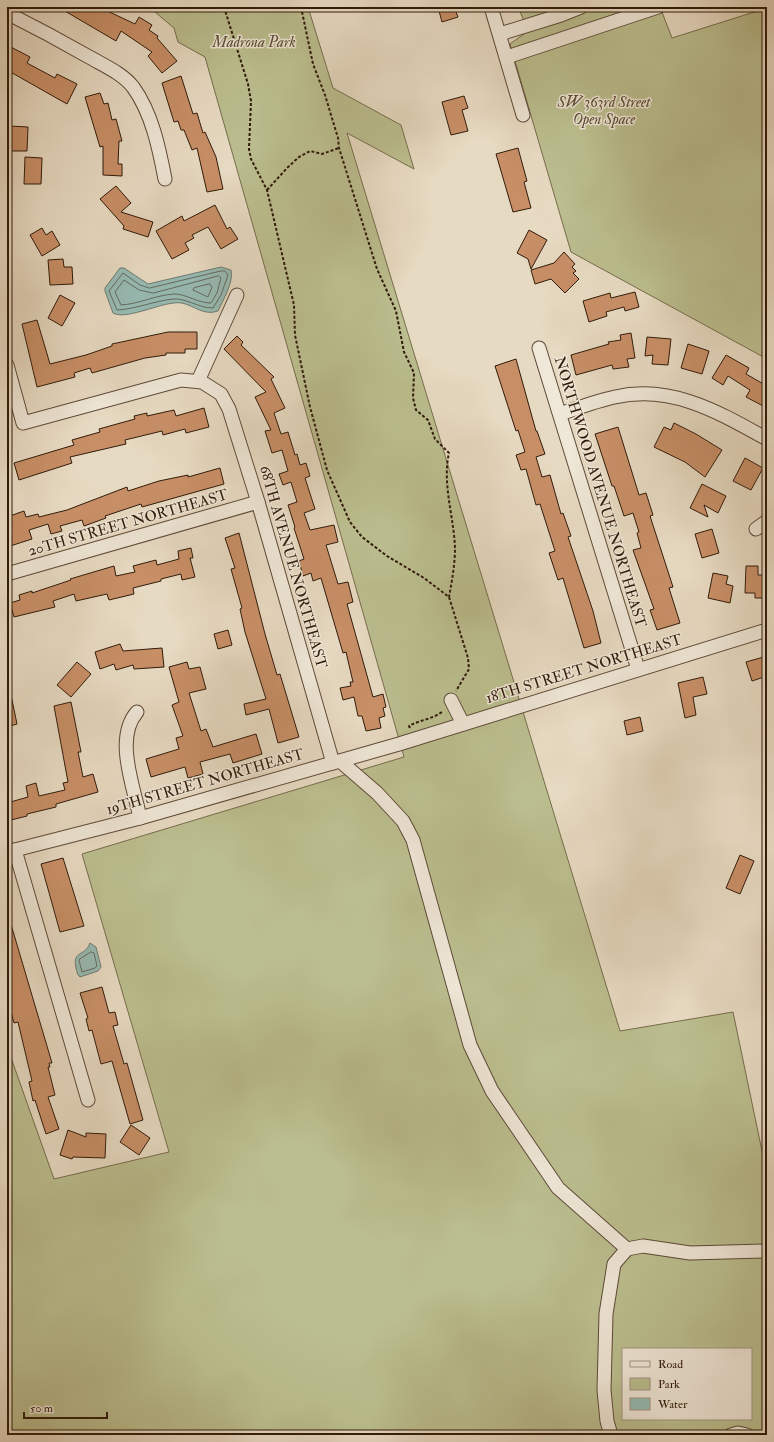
<svg xmlns="http://www.w3.org/2000/svg" width="774" height="1442" viewBox="0 0 774 1442" font-family="'IM FELL Double Pica',serif">
<style>
.green{fill:#bbbe8f;stroke:#766c4c;fill-rule:evenodd}
.water{fill:#97bbb4;stroke:#6e7b70}
.lines{fill:none;stroke-linecap:round;stroke-linejoin:round}
.shore{stroke:#646a5f;stroke-width:1}
.building{fill:#c88f67;stroke:#301a0a}
.minor-casing{stroke:#5e4a38;stroke-width:15}
.path{stroke:#301a0a;stroke-width:2;stroke-dasharray:3 2;stroke-linecap:butt}
.minor{stroke:#efe7d7;stroke-width:13}
.labels{text-anchor:middle;dominant-baseline:central;stroke-width:3;stroke-linejoin:round;paint-order:stroke}
.park-label{font-size:15px;font-style:italic;fill:#5a4b32;stroke:#efe7d7}
.street-label{font-size:15px;fill:#301a0a;stroke:#efe7d7}
</style>
<rect width="100%" height="100%" fill="#e7dac2"/>
<filter id="stains"><feTurbulence type="fractalNoise" baseFrequency=".005" numOctaves="4"/><feColorMatrix values="0 0 0 0 .2 0 0 0 0 .09 0 0 0 0 .02 0 0 0 .5 -.17"/></filter>
<radialGradient id="worn" r=".72"><stop offset=".6" stop-color="#630" stop-opacity="0"/><stop offset="1" stop-color="#630" stop-opacity=".3"/></radialGradient>
<g class="green">
<path d="M 149,7 L 308,7 L 333,88 L 401,125 L 414,169 L 347,133 L 620,1031 L 733,1012 L 767,1175 L 767,1435 L 7,1435 L 7,1053 L 9,1052 L 54,1179 L 169,1152 L 82,854 L 404,757 L 205,57 L 178,42 L 174,28 ZM 623,1349 L 751,1349 L 751,1419 L 623,1419 Z"/>
<path d="M 518,7 L 568,7 L 524,21 Z"/>
<path d="M 591,7 L 660,7 L 672,38 L 767,8 L 767,359 L 571,252 L 510,44 L 528,31 Z"/>
</g>
<g class="water">
<path d="M 221,267 L 231,270 C 234,282 223,300 218,311 C 204,316 195,306 182,303 C 164,300 127,321 113,313 L 105,291 L 105,288 L 120,268 L 124,268 L 148,284 Z"/>
<path d="M 90,943 L 96,947 L 101,967 L 98,971 L 80,977 C 77,974 77,972 76,968 C 72,950 85,957 90,943 Z"/>
</g>
<g class="lines">
<g class="shore">
<path d="M 221,271 L 225,271 L 228,275 L 221,295 L 213,308 C 198,308 187,298 173,299 C 154,301 136,309 117,310 L 109,291 L 123,273 L 140,285 L 149,288 Z"/>
<path d="M 219,276 L 221,278 L 217,293 L 211,303 C 197,303 187,294 174,294 C 156,295 139,304 121,305 L 115,292 L 124,280 L 139,290 L 153,293 Z"/>
<path d="M 210,284 L 212,287 L 208,297 L 193,290 L 194,288 Z"/>
<path d="M 91,952 L 94,953 L 97,966 L 95,968 L 82,972 L 79,960 Z"/>
</g>
</g>
<g class="building">
<path d="M 58,7 L 99,7 L 135,24 L 139,17 L 152,25 L 149,30 L 158,36 L 157,38 L 177,61 L 162,73 L 148,56 L 152,52 L 121,31 L 116,41 Z"/>
<path d="M 438,7 L 454,7 L 458,17 L 442,22 Z"/>
<path d="M 7,45 L 30,57 L 27,63 L 55,78 L 57,74 L 77,84 L 67,104 L 7,70 Z"/>
<path d="M 181,76 L 193,114 L 197,113 L 203,133 L 205,132 L 216,157 L 223,189 L 207,192 L 197,148 L 192,150 L 184,130 L 181,130 L 178,121 L 174,122 L 162,83 Z"/>
<path d="M 100,93 L 104,104 L 108,103 L 112,120 L 116,119 L 122,141 L 119,141 L 118,164 L 122,164 L 122,176 L 103,175 L 103,146 L 100,147 L 85,97 Z"/>
<path d="M 464,96 L 468,108 L 462,110 L 468,131 L 451,135 L 442,102 Z"/>
<path d="M 9,126 L 28,127 L 27,151 L 9,151 Z"/>
<path d="M 518,148 L 527,181 L 524,182 L 531,208 L 513,212 L 496,154 Z"/>
<path d="M 25,157 L 42,158 L 41,184 L 24,184 Z"/>
<path d="M 116,186 L 131,203 L 121,212 L 153,222 L 148,237 L 123,229 L 124,226 L 100,199 Z"/>
<path d="M 215,205 L 227,229 L 230,227 L 238,239 L 221,249 L 208,227 L 192,235 L 194,238 L 185,243 L 189,250 L 172,259 L 156,231 L 182,216 L 184,221 Z"/>
<path d="M 42,228 L 46,235 L 52,231 L 60,245 L 42,256 L 30,235 Z"/>
<path d="M 529,230 L 547,240 L 531,269 L 528,259 L 517,253 Z"/>
<path d="M 564,252 L 575,264 L 572,267 L 576,271 L 573,273 L 579,279 L 565,293 L 551,279 L 535,284 L 531,270 L 554,263 Z"/>
<path d="M 63,259 L 64,267 L 72,267 L 73,284 L 50,285 L 48,260 Z"/>
<path d="M 635,292 L 639,307 L 625,311 L 624,307 L 606,312 L 607,316 L 589,322 L 583,301 L 610,293 L 611,298 Z"/>
<path d="M 60,295 L 75,303 L 62,326 L 48,318 Z"/>
<path d="M 37,320 L 50,364 L 86,355 L 112,346 L 112,344 L 168,332 L 197,332 L 197,349 L 185,349 L 185,353 L 166,353 L 166,355 L 145,358 L 92,373 L 90,368 L 74,373 L 75,377 L 37,387 L 22,324 Z"/>
<path d="M 631,333 L 635,358 L 627,359 L 629,367 L 613,369 L 612,365 L 576,375 L 571,355 L 609,344 L 608,342 L 621,340 L 620,335 Z"/>
<path d="M 237,336 L 243,342 L 241,345 L 274,377 L 271,379 L 285,408 L 274,413 L 281,434 L 288,432 L 295,455 L 297,454 L 300,465 L 306,463 L 310,476 L 305,478 L 315,509 L 304,513 L 310,530 L 334,525 L 338,542 L 326,545 L 338,584 L 348,582 L 353,602 L 347,604 L 373,697 L 383,694 L 386,707 L 383,708 L 385,716 L 379,718 L 381,728 L 366,731 L 362,716 L 358,716 L 354,697 L 343,700 L 340,688 L 351,686 L 350,682 L 353,682 L 346,652 L 343,653 L 321,578 L 313,581 L 311,573 L 303,576 L 299,561 L 304,559 L 294,528 L 295,527 L 288,505 L 297,502 L 291,482 L 283,485 L 279,474 L 288,471 L 282,450 L 272,453 L 265,431 L 271,430 L 255,397 L 266,392 L 224,349 Z"/>
<path d="M 647,337 L 671,339 L 668,365 L 652,364 L 653,355 L 645,356 Z"/>
<path d="M 688,344 L 709,351 L 702,374 L 681,368 Z"/>
<path d="M 726,355 L 749,368 L 746,374 L 767,386 L 767,408 L 746,397 L 750,390 L 728,376 L 723,385 L 712,378 Z"/>
<path d="M 516,359 L 536,431 L 537,431 L 545,454 L 536,457 L 542,477 L 550,475 L 561,514 L 563,513 L 571,536 L 568,537 L 593,611 L 601,643 L 584,648 L 563,578 L 558,580 L 549,553 L 555,551 L 540,504 L 536,505 L 526,469 L 521,470 L 516,455 L 525,452 L 518,430 L 516,431 L 495,366 Z"/>
<path d="M 204,408 L 209,427 L 186,433 L 185,429 L 163,435 L 162,431 L 125,440 L 126,444 L 70,457 L 72,463 L 19,480 L 14,463 L 74,445 L 72,440 L 100,432 L 99,429 L 135,419 L 134,416 L 147,413 L 147,416 L 174,410 L 176,416 Z"/>
<path d="M 674,423 L 696,434 L 722,450 L 705,477 L 685,462 L 654,447 L 664,427 L 671,430 Z"/>
<path d="M 618,427 L 639,495 L 646,493 L 653,515 L 650,516 L 673,587 L 669,588 L 680,623 L 657,630 L 650,610 L 654,609 L 633,550 L 641,548 L 637,533 L 639,532 L 633,513 L 624,516 L 614,486 L 612,486 L 595,434 Z"/>
<path d="M 745,458 L 763,468 L 751,490 L 733,481 Z"/>
<path d="M 220,468 L 224,484 L 142,507 L 141,504 L 105,516 L 106,518 L 84,526 L 82,520 L 60,526 L 62,531 L 51,534 L 48,524 L 29,530 L 32,539 L 7,547 L 7,517 L 24,511 L 26,517 L 38,514 L 39,517 L 67,510 L 127,487 L 128,491 L 159,481 L 188,475 L 188,477 Z"/>
<path d="M 702,484 L 726,496 L 718,513 L 704,505 L 708,517 L 690,508 Z"/>
<path d="M 712,529 L 719,553 L 702,558 L 695,534 Z"/>
<path d="M 239,533 L 265,634 L 277,675 L 280,674 L 299,737 L 278,743 L 269,709 L 246,715 L 244,704 L 266,699 L 245,632 L 240,609 L 242,608 L 231,569 L 235,568 L 225,538 Z"/>
<path d="M 191,548 L 193,558 L 190,558 L 195,577 L 182,580 L 181,574 L 161,579 L 161,581 L 133,588 L 134,594 L 109,600 L 107,594 L 76,601 L 74,594 L 53,601 L 55,607 L 14,617 L 10,603 L 20,600 L 19,595 L 32,591 L 32,593 L 71,580 L 70,579 L 114,566 L 116,576 L 135,572 L 133,566 L 156,560 L 157,565 L 179,559 L 178,551 Z"/>
<path d="M 746,566 L 758,566 L 758,575 L 767,575 L 767,598 L 755,598 L 755,593 L 745,593 Z"/>
<path d="M 713,573 L 728,576 L 726,584 L 733,586 L 730,603 L 708,598 Z"/>
<path d="M 228,630 L 232,645 L 218,649 L 214,634 Z"/>
<path d="M 120,644 L 123,651 L 162,648 L 164,667 L 134,669 L 133,665 L 116,670 L 114,664 L 100,669 L 95,652 Z"/>
<path d="M 767,656 L 767,676 L 752,681 L 746,662 Z"/>
<path d="M 77,662 L 91,674 L 71,697 L 57,685 Z"/>
<path d="M 187,662 L 189,669 L 200,667 L 206,689 L 189,693 L 201,731 L 206,729 L 213,747 L 256,734 L 262,754 L 233,763 L 230,754 L 200,762 L 203,774 L 188,778 L 185,767 L 151,777 L 146,759 L 179,749 L 176,738 L 183,736 L 172,705 L 179,702 L 169,667 Z"/>
<path d="M 703,677 L 707,694 L 693,697 L 696,715 L 685,718 L 678,683 Z"/>
<path d="M 11,695 L 17,724 L 7,727 L 7,696 Z"/>
<path d="M 71,702 L 81,752 L 78,752 L 83,777 L 93,774 L 98,792 L 56,804 L 56,807 L 27,814 L 27,816 L 7,821 L 7,803 L 28,797 L 26,786 L 36,783 L 39,796 L 65,790 L 63,783 L 68,782 L 54,706 Z"/>
<path d="M 640,717 L 643,731 L 627,735 L 624,721 Z"/>
<path d="M 740,855 L 754,861 L 740,894 L 726,888 Z"/>
<path d="M 63,858 L 84,926 L 60,932 L 41,864 Z"/>
<path d="M 10,921 L 52,1063 L 49,1063 L 50,1067 L 48,1067 L 55,1095 L 48,1097 L 59,1129 L 46,1134 L 35,1100 L 33,1101 L 29,1082 L 32,1081 L 18,1022 L 14,1023 L 7,997 L 7,922 Z"/>
<path d="M 102,987 L 109,1013 L 115,1012 L 118,1025 L 113,1026 L 124,1064 L 127,1063 L 143,1120 L 130,1124 L 112,1061 L 101,1064 L 92,1030 L 89,1031 L 86,1019 L 88,1018 L 80,993 Z"/>
<path d="M 131,1125 L 150,1138 L 139,1155 L 120,1142 Z"/>
<path d="M 68,1130 L 86,1137 L 86,1133 L 106,1134 L 105,1158 L 73,1157 L 72,1159 L 60,1155 Z"/>
</g>
<g class="lines">
<defs>
<g id="minor">
<path d="M 491,7 L 523,115"/>
<path d="M 7,13 C 35,27 63,42 91,58 C 105,66 123,74 133,87 C 152,113 159,148 165,179"/>
<path d="M 500,34 L 561,15 L 581,7"/>
<path d="M 507,57 L 658,7"/>
<path d="M 539,348 L 638,669"/>
<path d="M 7,365 L 23,423 L 181,380 L 202,382 L 210,387 L 221,394 L 229,409 L 258,502 L 333,763"/>
<path d="M 198,381 L 237,295"/>
<path d="M 560,414 C 578,408 596,401 615,397 C 672,384 720,413 767,439"/>
<path d="M 756,529 L 767,521"/>
<path d="M 7,574 L 258,502"/>
<path d="M 451,700 L 463,724"/>
<path d="M 137,712 C 114,738 134,787 140,818"/>
<path d="M 340,761 L 377,793 L 403,821 L 413,840 L 470,1045 L 492,1091 L 558,1188 L 627,1249"/>
<path d="M 15,850 L 88,1100"/>
<path d="M 7,852 L 140,818 L 399,744 L 767,630"/>
<path d="M 611,1435 L 607,1421 L 604,1390 L 606,1314 L 614,1264 L 627,1249 L 643,1246 L 690,1253 L 767,1251"/>
<path d="M 731,1435 L 738,1433 L 747,1435"/>
</g>
</defs>
<use href="#minor" class="minor-casing"/>
<g class="path">
<path d="M 224,7 L 248,84 L 251,101 L 249,149 L 251,159 L 267,190 L 294,305 L 295,335 L 310,407 L 327,470 L 350,522 L 362,537 L 387,556 L 424,578 L 449,597 L 468,658 L 469,669 L 456,691"/>
<path d="M 301,7 L 313,64 L 325,95 L 338,138 L 339,148 L 377,269 L 396,311 L 404,352 L 414,373 L 413,398 L 416,410 L 428,420 L 435,439 L 449,453 C 442,484 454,517 455,548 C 455,564 452,581 449,597"/>
<path d="M 267,190 L 288,167 L 299,157 L 310,151 L 322,154 L 339,148"/>
<path d="M 410,728 L 409,726 C 419,720 434,719 443,711"/>
</g>
<use href="#minor" class="minor"/>
</g>
<g class="labels">
<g class="park-label">
<text x="254" y="42">Madrona Park</text>
<text x="604" y="102">SW 363rd Street<tspan x="604" dy="17">Open Space</tspan></text>
</g>
<g class="street-label">
<text transform="translate(600 492) rotate(73)">NORTHWOOD AVENUE NORTHEAST</text>
<text transform="translate(128 523) rotate(-16)">20TH STREET NORTHEAST</text>
<text transform="translate(293 567) rotate(74)">68TH AVENUE NORTHEAST</text>
<text transform="translate(584 669) rotate(-17)">18TH STREET NORTHEAST</text>
<text transform="translate(205 782) rotate(-16)">19TH STREET NORTHEAST</text>
</g>
</g>
<rect width="774" height="1442" fill="none" stroke="#e7dac2" stroke-width="24"/>
<rect x="8" y="8" width="758" height="1426" fill="none" stroke="#301a0a" stroke-width="2"/>
<rect x="12" y="12" width="750" height="1418" fill="none" stroke="#301a0a"/>
<rect x="622" y="1348" width="130" height="72" fill="#efe7d7" stroke="#a39585"/>
<rect x="630" y="1361" width="20" height="6" fill="#efe7d7" stroke="#a39585"/>
<text x="658" y="1368" font-size="12" fill="#301a0a">Road</text>
<rect x="630" y="1378" width="20" height="12" fill="#bbbe8f" stroke="#a39585"/>
<text x="658" y="1388" font-size="12" fill="#301a0a">Park</text>
<rect x="630" y="1398" width="20" height="12" fill="#97bbb4" stroke="#a39585"/>
<text x="658" y="1408" font-size="12" fill="#301a0a">Water</text>
<path d="M24 1412v6h83v-6" fill="none" stroke="#301a0a" stroke-width="2"/>
<text x="30" y="1412" font-size="12" fill="#301a0a" stroke="#efe7d7" stroke-width="3" paint-order="stroke">50 m</text>
<rect width="100%" height="100%" filter="url(#stains)"/>
<rect width="100%" height="100%" fill="url(#worn)"/>
</svg>
